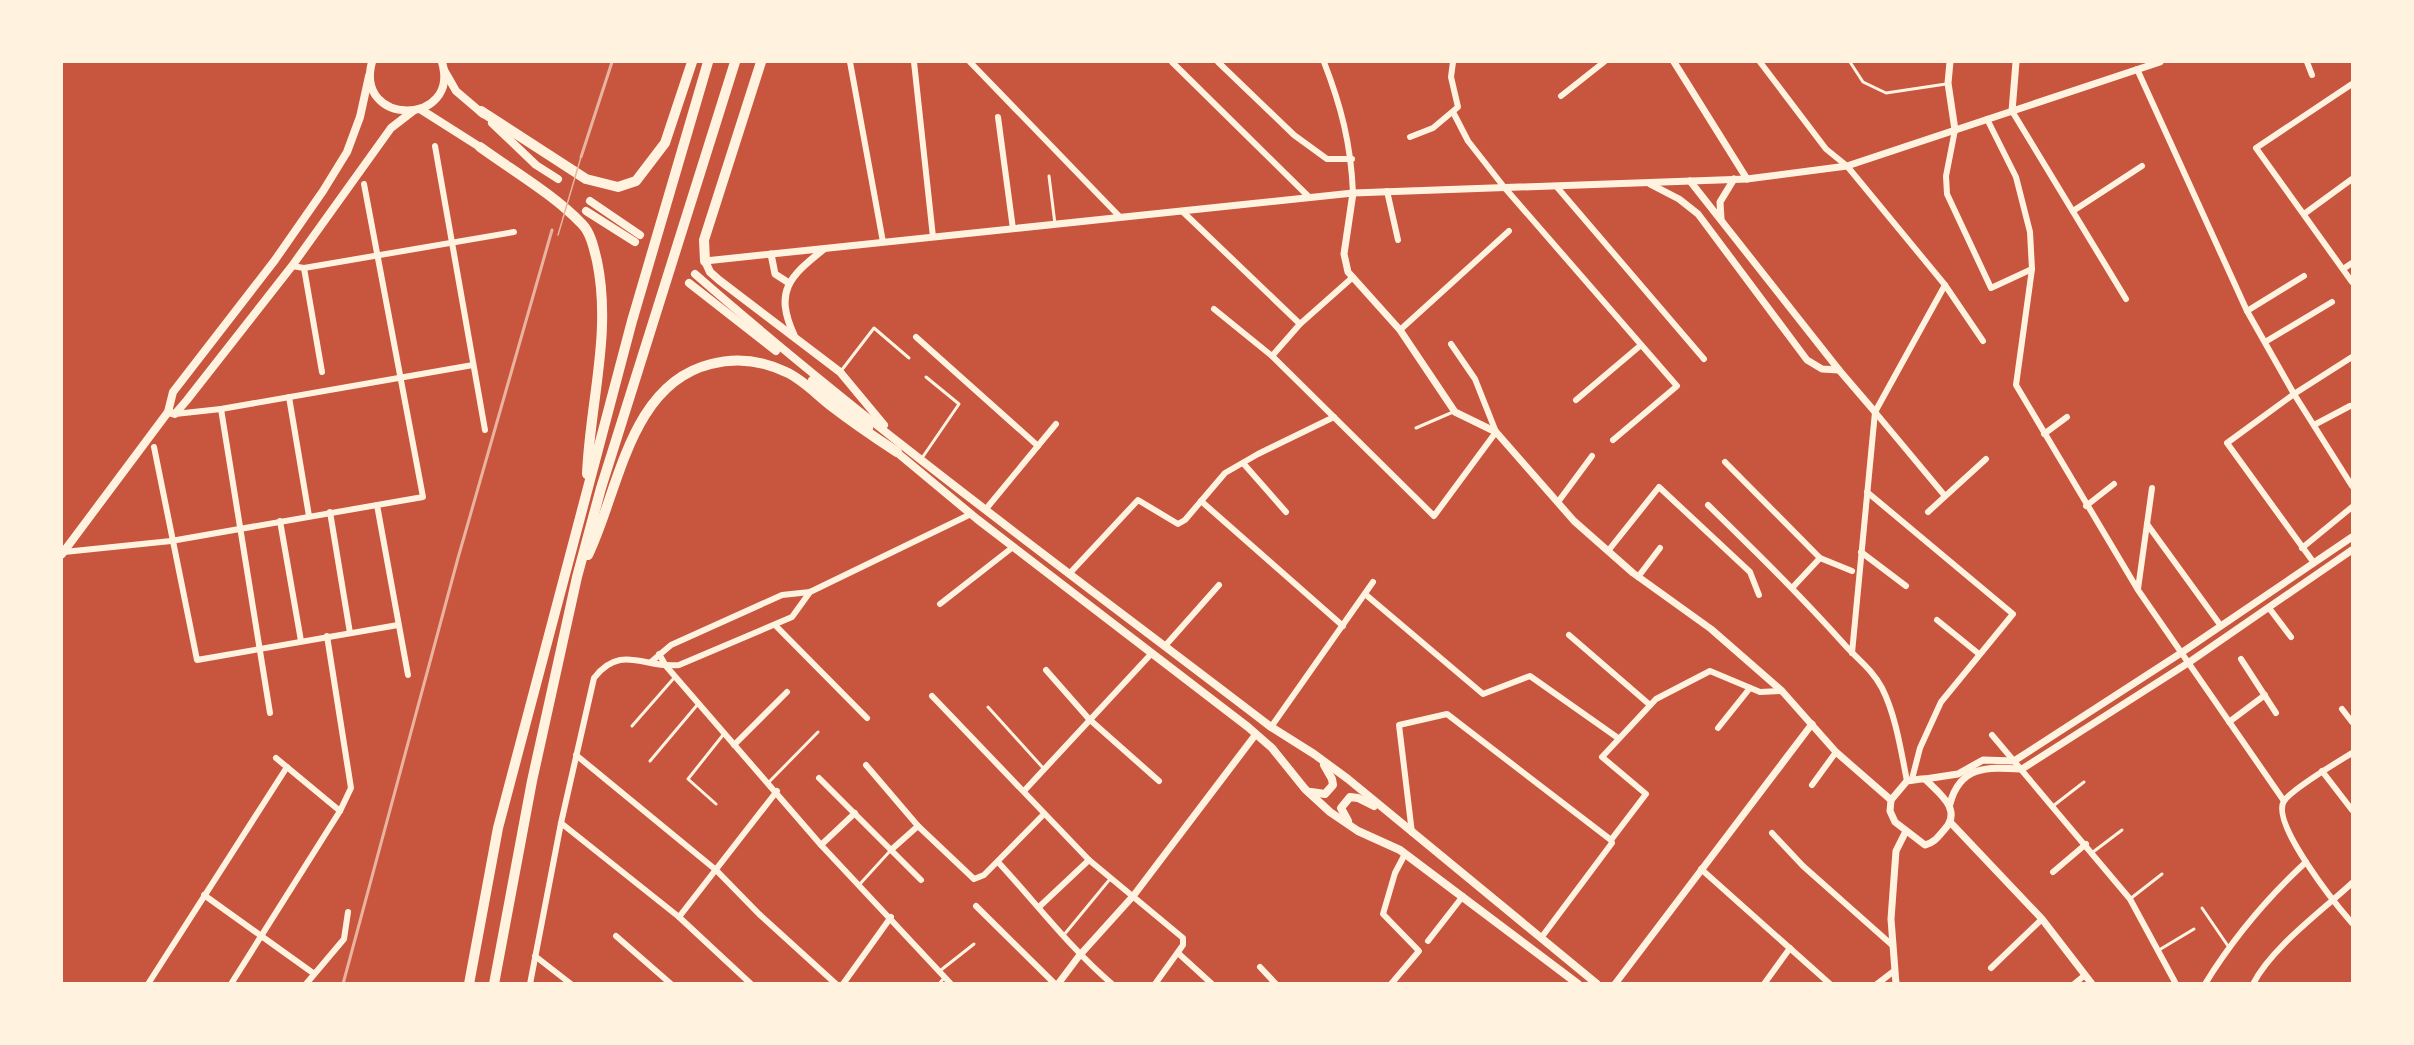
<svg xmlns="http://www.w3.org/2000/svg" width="2414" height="1045" viewBox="0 0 2414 1045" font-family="'Source Sans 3',sans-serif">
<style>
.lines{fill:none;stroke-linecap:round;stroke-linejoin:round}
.service{stroke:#fff3e0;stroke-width:3}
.minor{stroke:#fff3e0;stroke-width:6}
.tertiary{stroke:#fff3e0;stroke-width:7}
.secondary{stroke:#fff3e0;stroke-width:8}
.motorway{stroke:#fff3e0;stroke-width:10}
.tram{stroke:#e9b49f;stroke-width:1.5}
.rail{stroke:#e9b49f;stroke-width:3}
</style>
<rect width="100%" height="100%" fill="#c8553d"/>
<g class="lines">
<g class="service">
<path d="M 1850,62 L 1863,82 L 1886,93 L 1946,84"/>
<path d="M 1049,176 L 1055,224"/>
<path d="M 841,371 L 874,328 L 909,358"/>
<path d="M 1416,428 L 1453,412"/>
<path d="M 922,458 L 959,404 L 926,377"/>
<path d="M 988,707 L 1044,769"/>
<path d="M 632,726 L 674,678"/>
<path d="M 650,761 L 698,704"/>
<path d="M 769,782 L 818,732"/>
<path d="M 716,804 L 688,779 L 723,735"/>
<path d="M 2053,806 L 2084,782"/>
<path d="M 2093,852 L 2122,830"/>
<path d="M 859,885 L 890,851"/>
<path d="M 2130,899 L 2162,874"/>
<path d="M 2202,908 L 2228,946"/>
<path d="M 1063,936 L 1110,879"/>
<path d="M 2159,950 L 2194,929"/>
<path d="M 941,970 L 974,944"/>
<path d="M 939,984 L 944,978"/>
</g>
<g class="minor">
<path d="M 850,62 L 883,242"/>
<path d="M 914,62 L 933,237"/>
<path d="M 970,62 L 1120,217"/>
<path d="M 1172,62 L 1309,197"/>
<path d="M 1218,62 L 1294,135 L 1327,159 L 1352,159"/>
<path d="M 1324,62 C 1341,106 1351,144 1353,193"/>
<path d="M 1760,62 L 1826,149 L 1847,166 L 1945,285 L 1983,341"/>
<path d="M 2307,62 L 2312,75"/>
<path d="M 2137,69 L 2247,311 L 2294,394 L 2352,486"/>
<path d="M 2352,84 L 2256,148 L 2352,282"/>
<path d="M 1561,96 L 1604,62"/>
<path d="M 2012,111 L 2126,299"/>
<path d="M 1453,112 L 1468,141 L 1504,187 L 1677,386 L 1613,440"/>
<path d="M 998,117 L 1013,229"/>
<path d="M 1987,119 L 2016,177 L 2030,232 L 2032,269 L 2016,385 L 2138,590 L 2284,801"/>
<path d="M 1955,130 L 1946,176 L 1947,194 L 1991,288 L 2032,269"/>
<path d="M 1410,137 L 1433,128 L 1458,107 L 1451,77 L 1453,62"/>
<path d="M 435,146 L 485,430"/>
<path d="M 1556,186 L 1704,359"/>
<path d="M 1387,191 L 1398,240"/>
<path d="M 1182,211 L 1300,324"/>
<path d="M 2073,211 L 2142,166"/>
<path d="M 2304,214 L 2352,179"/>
<path d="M 292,266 L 304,268 L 514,232"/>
<path d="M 304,268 L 322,372"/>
<path d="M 2343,269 L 2352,263"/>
<path d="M 1214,309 L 1272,356 L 1434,516 L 1496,432 L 1475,379 L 1451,344"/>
<path d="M 2247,311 L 2304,276"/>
<path d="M 1400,330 L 1509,231"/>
<path d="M 916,337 L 1038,446"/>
<path d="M 2265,342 L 2332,302"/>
<path d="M 1272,356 L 1300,324 L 1353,277"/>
<path d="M 289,397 L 309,516"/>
<path d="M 1576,400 L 1641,345"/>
<path d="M 221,409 L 270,713"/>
<path d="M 1875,412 L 1945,496"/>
<path d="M 175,414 L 221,409 L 473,365"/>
<path d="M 2314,425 L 2350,406"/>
<path d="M 2044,434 L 2067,417"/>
<path d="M 154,447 L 197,660 L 398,625"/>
<path d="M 1725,462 L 1820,558 L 1852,571"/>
<path d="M 1243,463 L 1286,512"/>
<path d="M 1867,492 L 2013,614 L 1941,702 L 1920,748 L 1912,779"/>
<path d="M 1201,501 L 1343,626"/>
<path d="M 1558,502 L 1592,456"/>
<path d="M 377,505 L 408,675"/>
<path d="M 1708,505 C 1754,550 1800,595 1843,643 C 1857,659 1872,669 1882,688 C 1896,716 1901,751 1907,781"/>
<path d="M 2086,506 L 2114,484"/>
<path d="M 986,509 L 1056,424"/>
<path d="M 330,512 L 350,633"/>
<path d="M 1928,512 L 1986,459"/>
<path d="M 280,521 L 301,641"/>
<path d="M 2147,524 L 2221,626"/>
<path d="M 2302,548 L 2352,507"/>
<path d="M 1608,551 L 1659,487 L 1750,572 L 1759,595"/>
<path d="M 64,552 L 171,541 L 423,497 L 364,184"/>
<path d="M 1861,552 L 1906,586"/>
<path d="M 2314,563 L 2227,443 L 2294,394 L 2352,357"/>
<path d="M 1070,573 L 1138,500 L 1178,524 L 1185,520 L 1225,473 L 1258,454 L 1334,417"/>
<path d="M 1638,577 L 1660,548"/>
<path d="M 1793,587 L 1820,558"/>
<path d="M 2138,589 L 2152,488"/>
<path d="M 1365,594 L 1483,694 L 1530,676 L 1618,738"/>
<path d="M 940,604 L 1013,547"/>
<path d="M 2269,608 L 2291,637"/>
<path d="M 1937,620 L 1979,654"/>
<path d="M 775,625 L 867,718"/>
<path d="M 1569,635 L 1650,705"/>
<path d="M 1165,646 L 1219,585"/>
<path d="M 1852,653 L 1875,412 L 1945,285"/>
<path d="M 659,654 L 666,666 L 821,845 L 951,984"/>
<path d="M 2241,659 L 2276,713"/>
<path d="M 651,662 L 671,645 L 782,595 L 810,592 L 971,514"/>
<path d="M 1046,670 L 1089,719 L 1159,781"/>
<path d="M 932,696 L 1089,860 L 1183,938 L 1183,945 L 1155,984"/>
<path d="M 2342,709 L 2352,722"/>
<path d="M 2229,722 L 2265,695"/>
<path d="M 1271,727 L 1373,582"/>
<path d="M 1718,728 L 1750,688"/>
<path d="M 1992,735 L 2130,899 L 2176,984"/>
<path d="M 734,745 L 787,692"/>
<path d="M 2352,753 C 2338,762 2293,788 2284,801 C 2270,823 2337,906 2352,923"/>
<path d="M 576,755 L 716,870 L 759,914 L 836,984"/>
<path d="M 276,758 L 340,811"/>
<path d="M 866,765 L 918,826 L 974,879 L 984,875 L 1044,814"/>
<path d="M 2322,771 L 2352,810"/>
<path d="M 819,778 L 921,880"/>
<path d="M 1812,785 L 1836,752"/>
<path d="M 1024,791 L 1152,653"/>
<path d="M 561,823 L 679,917 L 751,984"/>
<path d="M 1412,833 L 1399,725 L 1447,714 L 1611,840 L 1612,843 L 1541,938"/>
<path d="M 1772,833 L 1803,866 L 1892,945"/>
<path d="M 1611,840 L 1646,794 L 1602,757 L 1656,699 L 1710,671 L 1760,692 L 1782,691"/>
<path d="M 821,845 L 855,813"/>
<path d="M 891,850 L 918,826"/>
<path d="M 998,862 C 1036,903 1069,947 1112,984"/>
<path d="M 1701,869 L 1830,984"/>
<path d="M 2053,872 L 2086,844"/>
<path d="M 204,895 L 313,973"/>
<path d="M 976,906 L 1055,984"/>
<path d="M 1039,907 L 1089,860"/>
<path d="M 679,917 L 777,791"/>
<path d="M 616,936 L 671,984"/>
<path d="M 1428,941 L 1463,896"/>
<path d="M 1178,953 L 1212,984"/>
<path d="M 535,956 L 571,984"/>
<path d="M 1260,967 L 1276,984"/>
<path d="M 1991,968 L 2042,919"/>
<path d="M 148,984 L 287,767"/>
<path d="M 231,984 L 340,811 L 351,788 L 327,636"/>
<path d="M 306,984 L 344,939 L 348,912"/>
<path d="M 530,984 L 561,823 L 594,678 C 621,643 645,669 679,665 L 792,617 L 810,592"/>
<path d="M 843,984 L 891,917"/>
<path d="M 1391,984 L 1419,951 L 1383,914 L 1395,873 L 1405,854"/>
<path d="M 1764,984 L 1790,948"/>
<path d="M 1877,984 L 1894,971"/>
<path d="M 2074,984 L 2085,975"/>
<path d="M 2205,984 C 2234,937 2266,899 2306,862"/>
<path d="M 2253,984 C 2272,947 2322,911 2352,883"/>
</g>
<g class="tertiary">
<path d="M 1674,62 L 1747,179"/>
<path d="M 1950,62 L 1948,83 L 1955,130"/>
<path d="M 2012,111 L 2016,62"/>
<path d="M 1690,181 L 1839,370 L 1875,412"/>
<path d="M 1650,184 L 1679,199 L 1698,214 L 1807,360 L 1822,369 L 1839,370"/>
<path d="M 1353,193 L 1344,254 L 1348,272 L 1400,330 L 1455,412 L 1496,432 L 1574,521 L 1633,573 L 1711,629 L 1782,691 L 1836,752 L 1891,800"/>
<path d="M 1721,219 L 1720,202 L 1734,179"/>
<path d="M 771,254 L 775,274 L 789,283"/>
<path d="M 705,261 L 1353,193 L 1747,179 L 1847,166 L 2160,62"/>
<path d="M 794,335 C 774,291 789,277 824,249"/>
<path d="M 1921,779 L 1925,779 C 1940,794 1963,810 1944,830 C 1938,837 1934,843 1925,845 L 1895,822 L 1890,811 L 1891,800 L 1907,781 Z"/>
<path d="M 1925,779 L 1958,774 L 1983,760 L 2014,761 L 2181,653 L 2352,537"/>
<path d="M 1950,804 C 1960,765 1988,767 2022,769 L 2188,663 L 2352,550"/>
<path d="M 1951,823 L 2042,919 L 2092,984"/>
<path d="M 1058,984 L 1079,956 L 1134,895 L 1256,734"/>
<path d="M 1615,984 L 1812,724"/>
<path d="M 1896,984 L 1891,919 L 1896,851 L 1906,831"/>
</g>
<g class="secondary">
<path d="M 372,62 C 354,127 461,126 442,62"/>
<path d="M 444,70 L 456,91 L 483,114"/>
<path d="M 420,109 L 483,149"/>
<path d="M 492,123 L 536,165 L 558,179"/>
<path d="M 590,201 L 640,235"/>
<path d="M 586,211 L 635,242"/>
<path d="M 705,261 L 710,272 L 719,280 L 840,372 L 884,425"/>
<path d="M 695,274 C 879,435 1078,579 1271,727 L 1314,754 L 1348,779 L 1597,984"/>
<path d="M 689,283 L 776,351"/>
<path d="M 812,380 L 869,428"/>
<path d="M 168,412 L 175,414 L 187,400 L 292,266 L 391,128 L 413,111"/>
<path d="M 894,450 L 977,519 L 1248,727 L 1272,748 L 1305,789 L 1330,812 L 1358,831 L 1400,850 L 1578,984"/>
<path d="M 62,554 L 168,412 L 173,392 L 275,260 L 323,191 L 347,152 L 360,117 L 369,76"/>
<path d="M 1311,792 L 1325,794 L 1333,785 L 1332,779 L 1324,765"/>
<path d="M 1348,821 L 1341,808 L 1350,797 L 1358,798 L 1374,806"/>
</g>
<g class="motorway">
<path d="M 481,111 L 586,179 L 618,187 L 636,181 L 665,143 L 692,62"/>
<path d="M 480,147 C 513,171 553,194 582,224 C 591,233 594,249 597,261 C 612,333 590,402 587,474"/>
<path d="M 705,261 L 704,240 L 761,62"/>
<path d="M 588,555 C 619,491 629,384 711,364 C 737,357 761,360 786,372 C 802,379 816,394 830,405 C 852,422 874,437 897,452"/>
<path d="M 469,984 L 498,828 L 632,321 L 708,62"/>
<path d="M 494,984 L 532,781 L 577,577 L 601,488 L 735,62"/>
</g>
<path class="tram" d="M 558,235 L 581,157"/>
<g class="rail">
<path d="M 581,157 L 612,62"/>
<path d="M 343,984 L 458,558 L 552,230"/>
</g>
</g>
<rect width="2414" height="1045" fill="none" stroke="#fff3e0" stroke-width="126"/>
</svg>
